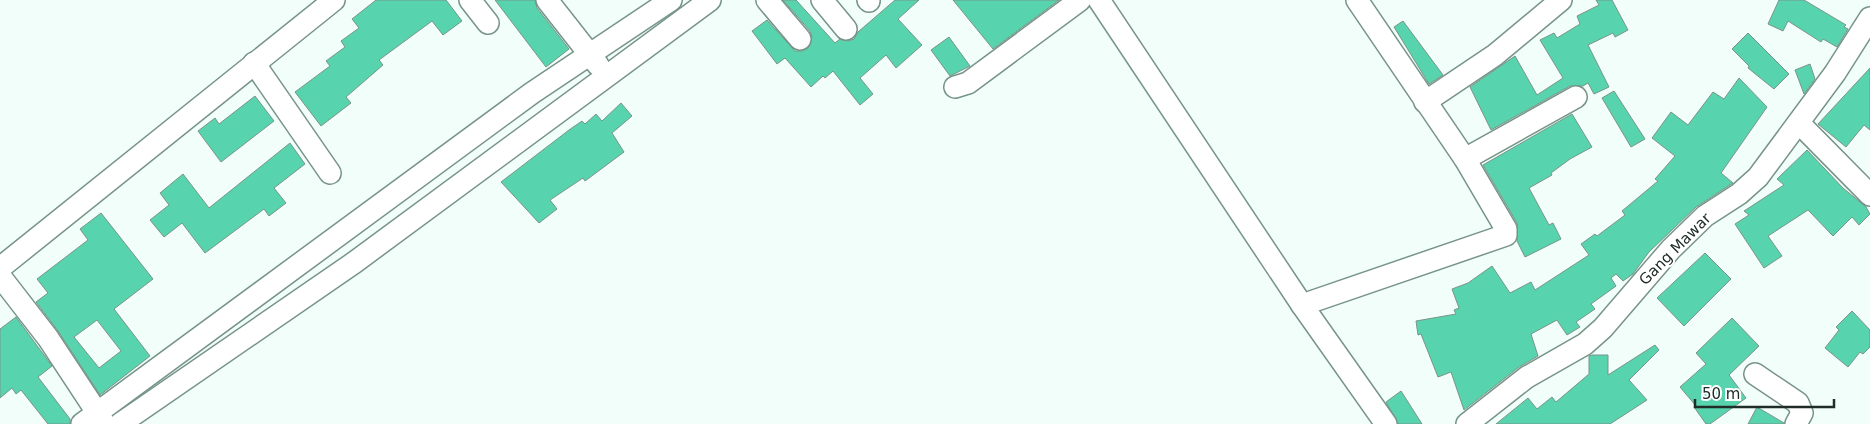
<svg xmlns="http://www.w3.org/2000/svg" width="1870" height="424" viewBox="0 0 1870 424" font-family="'DejaVu Sans',sans-serif">
<style>
.building{fill:#57d4ad;stroke:#79958a;fill-rule:evenodd}
.lines{fill:none;stroke-linecap:round;stroke-linejoin:round}
.minor-casing{stroke:#779489;stroke-width:24}
.minor{stroke:#fff;stroke-width:21}
.labels{text-anchor:middle;dominant-baseline:central;stroke-width:4;stroke-linejoin:round;paint-order:stroke}
.street-label{font-size:15px;fill:#202c28;stroke:#fff}
</style>
<rect width="100%" height="100%" fill="#f2fef9"/>
<g class="building">
<path d="M 376,0 L 446,0 L 462,21 L 443,35 L 432,21 L 379,60 L 383,65 L 346,97 L 351,103 L 321,126 L 295,92 L 330,66 L 326,61 L 345,47 L 341,41 L 359,28 L 352,19 Z"/>
<path d="M 495,0 L 535,0 L 537,8 L 569,49 L 546,67 Z"/>
<path d="M 783,0 L 796,0 L 835,43 L 840,39 L 848,41 L 854,39 L 858,32 L 895,0 L 919,0 L 898,19 L 922,45 L 896,68 L 886,55 L 860,78 L 873,94 L 860,105 L 833,71 L 825,78 L 823,76 L 811,87 L 785,58 L 777,64 L 752,31 L 767,20 L 795,51 L 802,51 L 808,48 L 812,37 L 810,31 Z"/>
<path d="M 953,0 L 1059,0 L 993,49 Z"/>
<path d="M 1596,0 L 1612,0 L 1628,30 L 1615,37 L 1613,33 L 1588,45 L 1609,87 L 1594,94 L 1588,83 L 1583,86 L 1570,86 L 1491,130 L 1470,87 L 1515,56 L 1537,95 L 1563,78 L 1540,40 L 1554,33 L 1557,38 L 1580,24 L 1577,16 L 1599,5 Z"/>
<path d="M 1779,0 L 1804,0 L 1846,25 L 1844,27 L 1848,29 L 1837,47 L 1823,39 L 1821,42 L 1788,21 L 1783,31 L 1768,24 Z"/>
<path d="M 1403,21 L 1443,75 L 1429,84 L 1394,27 Z"/>
<path d="M 1748,33 L 1789,74 L 1774,89 L 1748,68 L 1749,66 L 1732,49 Z"/>
<path d="M 949,37 L 970,66 L 950,76 L 931,50 Z"/>
<path d="M 1810,64 L 1815,79 L 1804,94 L 1795,70 Z"/>
<path d="M 1870,68 L 1870,130 L 1864,125 L 1846,147 L 1818,124 Z"/>
<path d="M 1739,78 L 1767,107 L 1721,173 L 1733,183 L 1696,207 L 1649,252 L 1633,274 L 1623,281 L 1616,274 L 1611,278 L 1616,286 L 1591,304 L 1595,309 L 1576,322 L 1580,327 L 1567,335 L 1557,320 L 1531,334 L 1538,356 L 1519,367 L 1464,410 L 1451,372 L 1438,377 L 1421,334 L 1418,335 L 1416,321 L 1456,314 L 1454,310 L 1459,308 L 1452,289 L 1468,283 L 1492,266 L 1510,293 L 1531,282 L 1535,290 L 1589,255 L 1581,244 L 1595,234 L 1597,236 L 1625,215 L 1622,211 L 1658,181 L 1655,179 L 1675,156 L 1652,138 L 1671,112 L 1688,125 L 1713,92 L 1724,99 Z"/>
<path d="M 1614,91 L 1645,139 L 1631,147 L 1602,98 Z"/>
<path d="M 255,96 L 274,121 L 221,162 L 198,131 L 215,118 L 219,124 Z"/>
<path d="M 621,103 L 632,116 L 612,133 L 624,152 L 585,181 L 583,178 L 550,200 L 557,209 L 539,223 L 501,182 L 569,130 L 582,121 L 585,124 L 596,114 L 602,121 Z"/>
<path d="M 1572,114 L 1592,147 L 1570,159 L 1551,173 L 1552,175 L 1529,188 L 1549,225 L 1553,223 L 1561,239 L 1525,257 L 1517,241 L 1517,223 L 1483,165 Z"/>
<path d="M 290,143 L 305,164 L 274,188 L 286,203 L 269,216 L 264,209 L 205,253 L 182,223 L 164,237 L 150,220 L 169,205 L 160,193 L 183,174 L 209,208 Z"/>
<path d="M 1807,150 L 1843,188 L 1866,207 L 1870,214 L 1859,225 L 1852,217 L 1833,236 L 1808,210 L 1768,236 L 1782,256 L 1764,268 L 1735,224 L 1749,215 L 1744,211 L 1784,185 L 1777,179 Z"/>
<path d="M 101,213 L 153,279 L 114,309 L 150,356 L 100,395 L 58,331 L 36,302 L 48,293 L 37,279 L 88,240 L 80,229 ZM 97,320 L 121,351 L 99,368 L 74,337 Z"/>
<path d="M 1705,253 L 1731,279 L 1684,326 L 1657,298 Z"/>
<path d="M 1852,311 L 1870,330 L 1870,347 L 1863,354 L 1860,352 L 1848,367 L 1825,348 L 1839,330 L 1836,327 Z"/>
<path d="M 16,317 L 52,366 L 38,377 L 70,419 L 70,424 L 48,424 L 21,390 L 16,394 L 12,388 L 0,398 L 0,329 Z"/>
<path d="M 1732,318 L 1759,346 L 1729,375 L 1746,398 L 1710,424 L 1706,424 L 1694,407 L 1696,406 L 1680,387 L 1706,364 L 1696,353 Z"/>
<path d="M 1655,345 L 1659,350 L 1629,380 L 1647,400 L 1610,424 L 1496,424 L 1528,398 L 1537,409 L 1552,397 L 1556,402 L 1589,374 L 1589,356 L 1592,355 L 1608,355 L 1608,375 Z"/>
<path d="M 1401,391 L 1422,424 L 1398,424 L 1386,402 Z"/>
<path d="M 1757,407 L 1784,423 L 1784,424 L 1748,424 Z"/>
</g>
<g class="lines">
<defs>
<g id="minor">
<path d="M 470,0 L 488,23"/>
<path d="M 547,0 L 598,65"/>
<path d="M 767,0 L 800,39"/>
<path d="M 822,0 L 846,29"/>
<path d="M 868,0 L 869,1"/>
<path d="M 1099,0 L 1302,305 L 1386,424"/>
<path d="M 254,63 L 330,173"/>
<path d="M 955,87 L 968,83 L 1080,0"/>
<path d="M 1425,102 L 1495,55 L 1561,0"/>
<path d="M 1799,123 L 1870,195"/>
<path d="M 1465,159 L 1576,97"/>
<path d="M 0,268 L 334,0"/>
<path d="M 0,276 L 48,338 L 104,423"/>
<path d="M 1302,305 L 1506,235 L 1506,229 L 1465,159 L 1357,0"/>
<path d="M 1755,374 L 1798,403 L 1802,413 L 1796,424"/>
<path d="M 82,424 L 532,93 L 671,0"/>
<path d="M 120,424 L 355,262 L 710,0"/>
<path d="M 1467,424 L 1527,377 L 1585,344 L 1603,328 L 1671,249 L 1705,216 L 1739,194 L 1758,177 L 1835,73 L 1870,18"/>
</g>
</defs>
<use href="#minor" class="minor-casing"/>
<use href="#minor" class="minor"/>
</g>
<g class="labels">
<g class="street-label">
<text transform="translate(1675 249) rotate(-45)">Gang Mawar</text>
</g>
</g>
<path d="M1695 399v8h139v-8" fill="none" stroke="#202c28" stroke-width="2.5"/>
<text x="1702" y="399" font-size="15" fill="#202c28" stroke="#ffffff" stroke-width="4" paint-order="stroke">50 m</text>
</svg>
